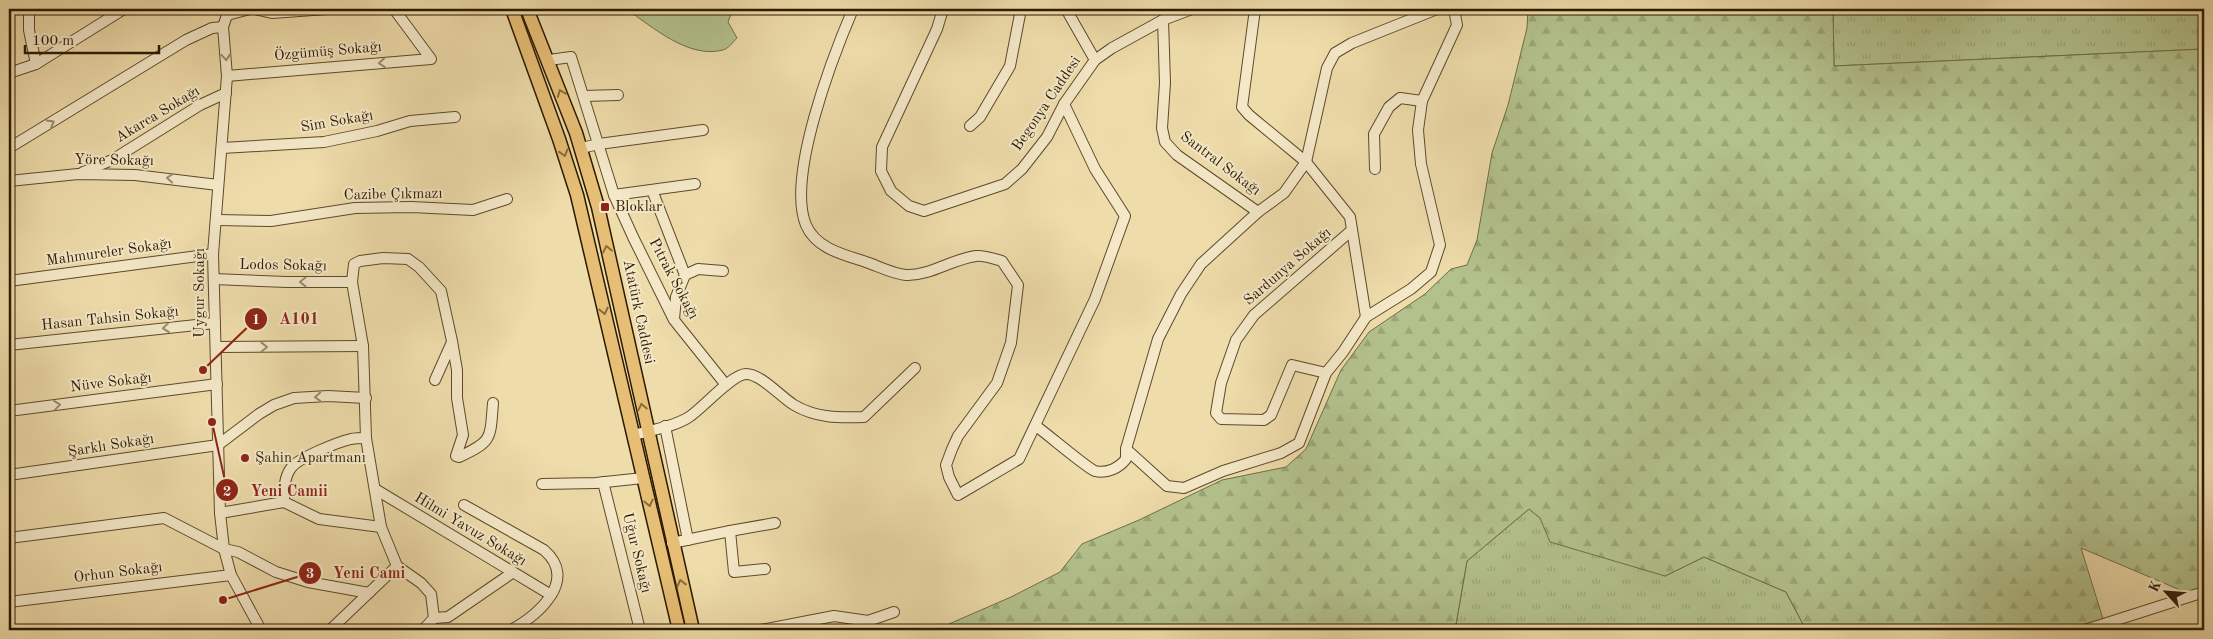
<svg xmlns="http://www.w3.org/2000/svg" width="2213" height="639" viewBox="0 0 2213 639" font-family="'Old Standard TT',serif">
<style>
.grass{fill:url(#grass-tufts);stroke:#6f6e47}
.forest{fill:url(#forest-firs);stroke:#6f6e47}
.park{fill:#b3c28d;stroke:#6f6e47}
.lines{fill:none;stroke-linecap:round;stroke-linejoin:round}
.minor-casing{stroke:#5c4a2b;stroke-width:12}
.major-casing{stroke:#2b1a01;stroke-width:15}
.minor{stroke:#f4e8c8;stroke-width:10}
.major{stroke:#e7be75;stroke-width:12}
.oneway{stroke:#9a8b6e}
.oneway2{stroke:#896c3b}
.poi-dot{fill:#8f2418;stroke:#f4e8c8;stroke-width:2}
.labels{text-anchor:middle;dominant-baseline:central;stroke-width:4;stroke-linejoin:round;paint-order:stroke}
.street-label{font-size:15px;fill:#2b1a01;stroke:#f4e8c8}
.poi-label{font-size:15px;fill:#2b1a01;stroke:#f4e8c8;text-anchor:start}
.leader{fill:none;stroke:#8f2418;stroke-width:2}
.callout-dot{fill:#8f2418;stroke:#f4e8c8;stroke-width:2}
.mark-label{font-size:15px;text-anchor:middle;font-weight:bold;fill:#fff}
.callout-label{font-size:16px;text-anchor:middle;font-weight:bold;fill:#8f2418;stroke:#f4e8c8;stroke-width:4;stroke-linejoin:round;paint-order:stroke}
</style>
<defs>
<pattern id="grass-tufts" width="24" height="20" patternUnits="userSpaceOnUse" patternTransform="scale(1.25)"><rect width="24" height="20" fill="#b3c28d"/><path d="M3 7l-1-3M5 7V3M7 7l1-3M15 17l-1-3M17 17v-4M19 17l1-3" fill="none" stroke="#9aa678"/></pattern>
<pattern id="forest-firs" width="22" height="20" patternUnits="userSpaceOnUse" patternTransform="scale(1.25)"><rect width="22" height="20" fill="#b3c28d"/><path d="M5 1l3.5 6h-7zM16 11l3.5 6h-7z" fill="#9aa678"/></pattern>
</defs>
<rect width="100%" height="100%" fill="#eedcaa"/>
<filter id="stains"><feTurbulence type="fractalNoise" baseFrequency=".004" numOctaves="4"/><feColorMatrix values="0 0 0 0 .2 0 0 0 0 .09 0 0 0 0 .02 0 0 0 .5 -.17"/></filter>
<radialGradient id="worn" r=".72"><stop offset=".6" stop-color="#630" stop-opacity="0"/><stop offset="1" stop-color="#630" stop-opacity=".3"/></radialGradient>
<g class="grass">
<path d="M 1833,9 L 2204,9 L 2204,49 L 1834,66 Z"/>
<path d="M 1529,509 L 1540,518 L 1665,576 L 1704,557 L 1786,592 L 1806,630 L 1455,630 L 1467,561 Z"/>
</g>
<path class="forest" d="M 1528,9 L 1833,9 L 1834,66 L 2204,49 L 2204,587 L 2185,592 L 2081,548 L 2103,619 L 2063,630 L 1806,630 L 1786,592 L 1704,557 L 1665,576 L 1550,542 L 1540,518 L 1529,509 L 1467,561 L 1455,630 L 935,630 L 1011,597 L 1060,572 L 1082,544 L 1139,520 L 1222,480 L 1286,467 L 1306,449 L 1341,370 L 1369,332 L 1425,294 L 1451,269 L 1467,265 L 1477,240 L 1492,153 L 1508,105 L 1527,28 Z"/>
<path class="park" d="M 626,9 L 733,9 L 728,22 L 737,38 C 733,42 728,49 723,50 C 688,59 653,27 626,9 Z"/>
<g class="lines">
<defs>
<g id="minor">
<path d="M 29,9 L 29,30 L 36,64"/>
<path d="M 225,9 L 227,15 L 223,27 L 227,76 L 213,254 L 220,513 L 224,549 L 231,575 L 261,630"/>
<path d="M 255,9 L 272,13 L 327,9"/>
<path d="M 853,9 C 833,56 786,177 806,225 C 816,249 845,255 866,262 C 878,266 893,274 906,275 C 930,276 952,259 976,256 C 984,255 994,259 1002,261 L 1018,285 L 1011,343 L 997,383 L 958,436 L 952,449 L 946,465 L 949,477 L 958,495 L 1019,459 L 1095,299 L 1125,216 L 1095,169 L 1064,104"/>
<path d="M 943,9 L 937,29 L 882,147 L 881,171 L 891,191 L 909,206 L 924,211 L 1005,184 L 1022,169 L 1047,137 L 1064,104 L 1095,60 L 1112,48 L 1163,20 L 1192,9"/>
<path d="M 1066,9 L 1095,60"/>
<path d="M 1255,9 L 1242,107 L 1249,115 L 1306,162 L 1350,217 L 1366,317"/>
<path d="M 227,15 L 250,9"/>
<path d="M 1163,20 L 1165,83 L 1162,128 L 1165,142 L 1177,155 L 1258,212"/>
<path d="M 549,60 L 571,57 L 614,195 L 633,237 L 674,320 L 726,385"/>
<path d="M 9,73 L 36,64 L 124,9"/>
<path d="M 227,76 L 431,59 L 394,9"/>
<path d="M 584,96 L 618,95"/>
<path d="M 970,126 L 980,117 L 1010,66 L 1021,9"/>
<path d="M 9,148 L 186,40 L 212,28 L 223,27"/>
<path d="M 222,148 L 324,142 L 377,131 L 410,121 L 455,117"/>
<path d="M 581,148 L 599,144 L 703,130"/>
<path d="M 1375,169 L 1374,134 L 1389,107 L 1400,98 L 1422,101"/>
<path d="M 83,172 L 112,160 L 200,105 L 226,93"/>
<path d="M 9,181 L 78,174 L 135,175 L 218,185"/>
<path d="M 652,190 L 685,275"/>
<path d="M 614,195 L 695,184"/>
<path d="M 217,220 L 271,221 L 355,208 L 411,207 L 473,210 L 507,199"/>
<path d="M 214,279 L 287,282 L 352,282"/>
<path d="M 9,281 L 213,254"/>
<path d="M 674,319 L 676,297 L 685,275 L 698,269 L 723,271"/>
<path d="M 9,345 L 215,323"/>
<path d="M 216,347 L 363,346"/>
<path d="M 1326,373 L 1292,365 L 1271,415 L 1264,420 L 1221,419 L 1216,413 L 1221,383 L 1236,340 L 1254,315 L 1352,230"/>
<path d="M 435,380 L 452,342"/>
<path d="M 9,411 L 217,384"/>
<path d="M 665,426 L 688,540"/>
<path d="M 1036,426 C 1046,433 1088,469 1095,471 C 1107,474 1119,468 1126,459 L 1126,449 L 1158,339 L 1181,294 L 1201,264 L 1258,212 L 1284,193 L 1306,162 L 1327,68 L 1335,53 L 1352,43 L 1437,9"/>
<path d="M 634,435 C 651,430 674,427 689,417 C 702,409 732,374 746,374 C 761,374 781,397 794,405 C 816,418 839,418 864,417 L 915,368"/>
<path d="M 1126,449 L 1167,486 L 1184,488 L 1223,471 L 1281,453 L 1299,443 L 1326,373 L 1343,352 L 1366,317 L 1411,289 L 1431,272 L 1440,245 L 1421,164 L 1418,130 L 1422,101 L 1457,25 L 1454,9"/>
<path d="M 9,475 L 218,445 L 259,414 L 274,405 L 294,398 L 328,396 L 366,398"/>
<path d="M 603,482 L 640,630"/>
<path d="M 542,484 L 596,483 L 643,478"/>
<path d="M 375,489 L 551,595"/>
<path d="M 284,502 C 284,491 284,477 291,468 C 298,458 338,442 351,439 C 356,438 361,438 366,438"/>
<path d="M 464,505 L 544,550 C 579,580 538,615 511,630"/>
<path d="M 220,513 L 284,502 L 319,519 L 381,527"/>
<path d="M 730,531 L 775,523"/>
<path d="M 9,538 L 164,518 L 224,549 L 238,552 L 276,572 L 308,582 L 369,593"/>
<path d="M 672,543 L 730,531 L 734,572 L 765,569"/>
<path d="M 9,602 L 231,575"/>
<path d="M 434,618 L 448,617 L 512,573"/>
<path d="M 330,630 L 397,566"/>
<path d="M 423,630 L 434,618 L 431,594 L 421,583 L 397,566 L 381,527 L 366,438 L 363,346 L 352,282 L 354,264 L 360,261 L 383,258 L 408,259 L 419,267 L 441,291 L 452,341 L 457,370 L 457,398 L 463,435 L 456,456 L 459,457 C 493,441 490,439 493,403"/>
<path d="M 761,630 L 834,616 L 868,621 L 894,612"/>
<path d="M 2085,630 L 2204,592"/>
</g>
<g id="major">
<path d="M 512,9 L 559,139 L 577,195 L 679,630"/>
<path d="M 527,9 L 576,133 L 598,207 L 693,630"/>
</g>
</defs>
<use href="#minor" class="minor-casing"/>
<use href="#major" class="major-casing"/>
<use href="#minor" class="minor"/>
<use href="#major" class="major"/>
</g>
<defs><path id="oneway-chevron" d="M-2-3.5L2.5 0L-2 3.5" fill="none" stroke-width="1.6" stroke-linecap="round" stroke-linejoin="round" transform="scale(1.25)"/></defs>
<g class="oneway">
<use href="#oneway-chevron" transform="translate(226 57) rotate(85)"/>
<use href="#oneway-chevron" transform="translate(382 63) rotate(175)"/>
<use href="#oneway-chevron" transform="translate(51 123) rotate(-31)"/>
<use href="#oneway-chevron" transform="translate(170 178) rotate(-175)"/>
<use href="#oneway-chevron" transform="translate(303 282) rotate(179)"/>
<use href="#oneway-chevron" transform="translate(166 328) rotate(174)"/>
<use href="#oneway-chevron" transform="translate(264 347) rotate(-1)"/>
<use href="#oneway-chevron" transform="translate(318 397) rotate(177)"/>
<use href="#oneway-chevron" transform="translate(57 405) rotate(-7)"/>
</g>
<g class="oneway2">
<use href="#oneway-chevron" transform="translate(561 93) rotate(-111)"/>
<use href="#oneway-chevron" transform="translate(564 153) rotate(73)"/>
<use href="#oneway-chevron" transform="translate(607 249) rotate(-102)"/>
<use href="#oneway-chevron" transform="translate(604 311) rotate(77)"/>
<use href="#oneway-chevron" transform="translate(642 407) rotate(-102)"/>
<use href="#oneway-chevron" transform="translate(649 503) rotate(77)"/>
<use href="#oneway-chevron" transform="translate(681 583) rotate(-104)"/>
</g>
<g class="poi-dot">
<rect x="600" y="202" width="10" height="10" rx="2.5"/>
<circle cx="245" cy="458" r="5"/>
</g>
<g class="labels">
<g class="street-label">
<text transform="translate(328 52) rotate(-5)">Özgümüş Sokağı</text>
<text transform="translate(1047 104) rotate(-56)">Begonya Caddesi</text>
<text transform="translate(158 115) rotate(-31)">Akarca Sokağı</text>
<text transform="translate(337 122) rotate(-10)">Sim Sokağı</text>
<text transform="translate(114 161) rotate(1)">Yöre Sokağı</text>
<text transform="translate(1220 164) rotate(37)">Santral Sokağı</text>
<text transform="translate(393 195) rotate(-1)">Cazibe Çıkmazı</text>
<text transform="translate(109 253) rotate(-8)">Mahmureler Sokağı</text>
<text transform="translate(283 266) rotate(1)">Lodos Sokağı</text>
<text transform="translate(1288 267) rotate(-41)">Sardunya Sokağı</text>
<text transform="translate(673 279) rotate(62)">Pıtrak Sokağı</text>
<text transform="translate(200 293) rotate(-90)">Uygur Sokağı</text>
<text transform="translate(638 312) rotate(78)">Atatürk Caddesi</text>
<text transform="translate(110 319) rotate(-6)">Hasan Tahsin Sokağı</text>
<text transform="translate(111 383) rotate(-7)">Nüve Sokağı</text>
<text transform="translate(111 446) rotate(-9)">Şarklı Sokağı</text>
<text transform="translate(470 530) rotate(31)">Hilmi Yavuz Sokağı</text>
<text transform="translate(636 553) rotate(76)">Uğur Sokağı</text>
<text transform="translate(118 573) rotate(-7)">Orhun Sokağı</text>
</g>
<g class="poi-label">
<text x="615" y="207">Bloklar</text>
<text x="255" y="458">Şahin Apartmanı</text>
</g>
</g>
<path class="leader" d="M203 370L256 319M212 422L227 490M223 600L310 573"/>
<g class="callout-dot">
<circle cx="203" cy="370" r="5"/>
<circle cx="212" cy="422" r="5"/>
<circle cx="223" cy="600" r="5"/>
<circle cx="256" cy="319" r="12"/>
<circle cx="227" cy="490" r="12"/>
<circle cx="310" cy="573" r="12"/>
</g>
<g class="mark-label">
<text x="256" y="324">1</text>
<text x="227" y="496">2</text>
<text x="310" y="578">3</text>
</g>
<g class="callout-label">
<text x="299" y="324">A101</text>
<text x="289" y="496">Yeni Camii</text>
<text x="369" y="578">Yeni Cami</text>
</g>
<rect width="2213" height="639" fill="none" stroke="#eedcaa" stroke-width="30"/>
<rect x="10" y="10" width="2193" height="619" fill="none" stroke="#2b1a01" stroke-width="2.5"/>
<rect x="15" y="15" width="2183" height="609" fill="none" stroke="#2b1a01"/>
<g transform="translate(2166 592) rotate(296)" stroke="#f4e8c8" stroke-width="4" paint-order="stroke">
<path d="M0-4L9 19L0 12L-9 19Z" fill="#2b1a01"/>
<text y="-8" font-size="14" font-weight="bold" text-anchor="middle" fill="#2b1a01">K</text>
</g>
<path d="M25 45v8h134v-8" fill="none" stroke="#2b1a01" stroke-width="2.5"/>
<text x="32" y="45" font-size="15" fill="#2b1a01" stroke="#f4e8c8" stroke-width="4" paint-order="stroke">100 m</text>
<rect width="100%" height="100%" filter="url(#stains)"/>
<rect width="100%" height="100%" fill="url(#worn)"/>
</svg>
